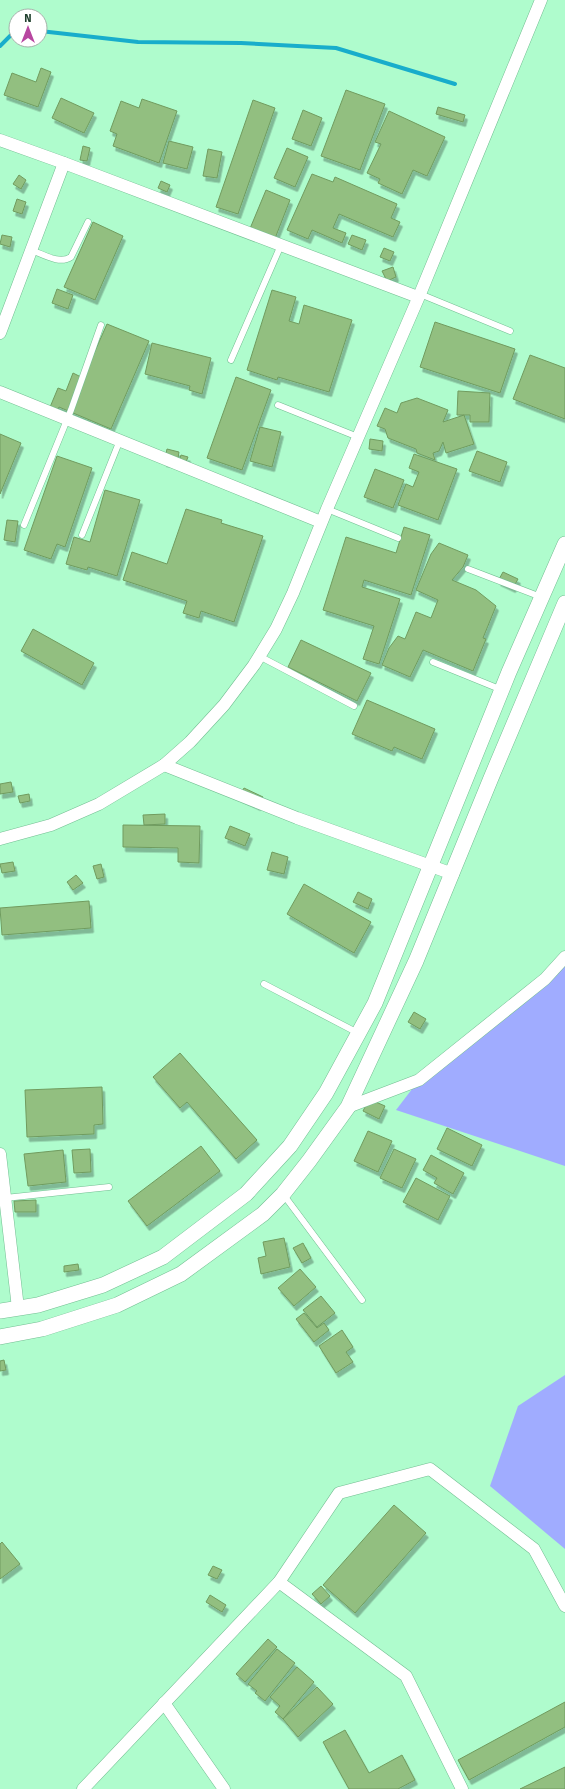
<svg xmlns="http://www.w3.org/2000/svg" width="565" height="1789" viewBox="0 0 565 1789" font-family="'Fira Sans',sans-serif">
<style>
.forest{fill:#a0acff}
.lines{fill:none;stroke-linecap:round;stroke-linejoin:round}
.stream{stroke:#18adcb;stroke-width:4}
.building{fill:#92bf80;stroke:#709b5e;filter:url(#shadow)}
.service-casing{stroke:#73be92;stroke-width:7}
.minor-casing{stroke:#73be92;stroke-width:13}
.tertiary-casing{stroke:#73be92;stroke-width:16}
.service{stroke:#fff;stroke-width:6}
.minor{stroke:#fff;stroke-width:12}
.tertiary{stroke:#fff;stroke-width:15}
</style>
<defs>
<filter id="shadow"><feDropShadow dx="2.5" dy="4.5" stdDeviation="0" flood-color="#0004"/></filter>
</defs>
<rect width="100%" height="100%" fill="#affccd"/>
<g class="forest">
<path d="M 565,957 L 565,1166 L 396,1110 L 419,1080 Z"/>
<path d="M 565,1375 L 565,1549 L 490,1486 L 518,1406 Z"/>
</g>
<g class="lines">
<g class="stream">
<path d="M 40,31 L 138,42 L 241,43 L 336,48 L 455,84"/>
<path d="M 0,46 L 16,30"/>
</g>
</g>
<g class="building">
<path d="M 41,68 L 51,72 L 38,107 L 4,95 L 12,73 L 36,82 Z"/>
<path d="M 346,90 L 385,104 L 360,170 L 321,156 Z"/>
<path d="M 61,98 L 94,113 L 84,133 L 52,118 Z"/>
<path d="M 142,99 L 177,111 L 159,163 L 113,146 L 117,134 L 110,131 L 121,101 L 139,108 Z"/>
<path d="M 253,100 L 275,108 L 238,214 L 216,207 Z"/>
<path d="M 438,107 L 465,115 L 463,122 L 436,114 Z"/>
<path d="M 303,110 L 322,118 L 311,146 L 292,139 Z"/>
<path d="M 389,111 L 445,137 L 427,176 L 413,170 L 402,194 L 378,183 L 380,179 L 367,173 L 381,144 L 375,142 Z"/>
<path d="M 169,141 L 193,147 L 187,169 L 163,163 Z"/>
<path d="M 83,146 L 90,148 L 87,161 L 80,160 Z"/>
<path d="M 287,148 L 308,157 L 295,187 L 274,178 Z"/>
<path d="M 208,149 L 222,152 L 217,178 L 203,176 Z"/>
<path d="M 312,174 L 333,182 L 335,177 L 397,204 L 391,218 L 400,222 L 393,237 L 339,214 L 333,228 L 346,233 L 342,243 L 312,230 L 308,239 L 287,230 Z"/>
<path d="M 19,175 L 26,180 L 21,189 L 13,184 Z"/>
<path d="M 161,181 L 170,185 L 167,192 L 158,188 Z"/>
<path d="M 266,190 L 290,200 L 274,241 L 249,231 Z"/>
<path d="M 17,199 L 26,202 L 22,214 L 13,211 Z"/>
<path d="M 93,222 L 123,236 L 95,300 L 64,287 Z"/>
<path d="M 2,235 L 12,237 L 10,247 L 0,244 Z"/>
<path d="M 352,235 L 366,240 L 362,250 L 348,244 Z"/>
<path d="M 384,248 L 394,252 L 390,261 L 380,257 Z"/>
<path d="M 393,267 L 396,277 L 387,281 L 382,271 Z"/>
<path d="M 57,289 L 73,295 L 68,309 L 52,303 Z"/>
<path d="M 272,290 L 296,297 L 289,321 L 299,324 L 304,305 L 352,320 L 329,392 L 278,377 L 277,380 L 247,370 Z"/>
<path d="M 435,322 L 515,349 L 500,393 L 420,367 Z"/>
<path d="M 107,324 L 149,341 L 111,429 L 59,407 L 55,415 L 48,412 L 58,388 L 66,391 L 73,373 L 83,378 Z"/>
<path d="M 152,343 L 211,358 L 202,394 L 189,390 L 190,386 L 145,374 Z"/>
<path d="M 530,355 L 565,368 L 565,419 L 513,399 Z"/>
<path d="M 236,377 L 271,390 L 242,470 L 207,458 Z"/>
<path d="M 458,391 L 490,393 L 489,422 L 470,422 L 470,415 L 457,415 Z"/>
<path d="M 417,398 L 448,410 L 443,422 L 464,415 L 474,444 L 446,453 L 443,442 L 439,451 L 433,453 L 435,460 L 417,453 L 416,449 L 388,438 L 385,429 L 377,426 L 385,408 L 397,413 L 401,403 Z"/>
<path d="M 260,427 L 281,432 L 272,467 L 250,461 Z"/>
<path d="M 0,434 L 21,443 L 0,494 Z"/>
<path d="M 370,439 L 383,441 L 382,451 L 369,449 Z"/>
<path d="M 167,449 L 179,452 L 177,464 L 164,462 Z"/>
<path d="M 477,451 L 507,462 L 500,482 L 469,471 Z"/>
<path d="M 414,454 L 457,469 L 438,520 L 398,505 L 406,484 L 413,487 L 419,472 L 409,468 Z"/>
<path d="M 181,455 L 188,457 L 184,467 L 178,465 Z"/>
<path d="M 57,456 L 92,468 L 65,547 L 57,544 L 51,559 L 24,550 Z"/>
<path d="M 375,469 L 404,480 L 393,508 L 364,497 Z"/>
<path d="M 105,490 L 140,500 L 117,576 L 88,567 L 87,570 L 66,564 L 74,537 L 90,542 Z"/>
<path d="M 186,509 L 222,520 L 221,523 L 263,536 L 234,622 L 201,611 L 199,618 L 183,613 L 187,601 L 123,580 L 132,552 L 167,564 Z"/>
<path d="M 7,520 L 18,521 L 15,542 L 4,540 Z"/>
<path d="M 404,527 L 430,535 L 411,595 L 364,580 L 362,587 L 400,599 L 379,664 L 363,659 L 374,626 L 323,610 L 346,537 L 396,553 Z"/>
<path d="M 439,543 L 468,555 L 463,567 L 452,580 L 476,590 L 496,606 L 483,638 L 486,639 L 473,671 L 423,650 L 410,677 L 382,665 L 389,648 L 398,636 L 405,639 L 416,612 L 431,618 L 438,600 L 416,590 L 431,554 Z"/>
<path d="M 503,572 L 518,579 L 513,588 L 498,581 Z"/>
<path d="M 33,629 L 94,663 L 82,685 L 21,651 Z"/>
<path d="M 301,640 L 371,673 L 357,701 L 288,667 Z"/>
<path d="M 367,700 L 435,729 L 422,759 L 394,747 L 392,751 L 352,734 Z"/>
<path d="M 11,782 L 13,792 L 0,794 L 0,784 Z"/>
<path d="M 244,788 L 263,797 L 258,806 L 239,797 Z"/>
<path d="M 29,794 L 30,801 L 20,803 L 18,796 Z"/>
<path d="M 165,814 L 165,824 L 144,825 L 143,815 Z"/>
<path d="M 123,825 L 200,826 L 199,863 L 178,862 L 178,848 L 123,847 Z"/>
<path d="M 230,826 L 250,834 L 245,846 L 225,838 Z"/>
<path d="M 272,852 L 288,857 L 284,874 L 267,870 Z"/>
<path d="M 13,862 L 15,871 L 2,873 L 0,864 Z"/>
<path d="M 101,864 L 104,877 L 97,879 L 93,866 Z"/>
<path d="M 76,875 L 83,883 L 73,890 L 67,882 Z"/>
<path d="M 304,884 L 371,922 L 354,953 L 287,914 Z"/>
<path d="M 358,892 L 372,899 L 368,909 L 353,902 Z"/>
<path d="M 89,901 L 91,928 L 2,935 L 0,908 Z"/>
<path d="M 414,1012 L 426,1019 L 420,1029 L 408,1022 Z"/>
<path d="M 180,1053 L 257,1140 L 236,1159 L 187,1102 L 180,1108 L 153,1077 Z"/>
<path d="M 102,1087 L 103,1124 L 94,1125 L 94,1134 L 27,1137 L 25,1090 Z"/>
<path d="M 369,1099 L 385,1106 L 379,1119 L 363,1111 Z"/>
<path d="M 447,1128 L 482,1145 L 472,1166 L 437,1149 Z"/>
<path d="M 368,1131 L 392,1141 L 378,1172 L 354,1161 Z"/>
<path d="M 201,1146 L 220,1171 L 147,1226 L 128,1201 Z"/>
<path d="M 90,1149 L 91,1172 L 74,1173 L 72,1150 Z"/>
<path d="M 394,1149 L 416,1159 L 402,1188 L 380,1178 Z"/>
<path d="M 63,1150 L 66,1182 L 28,1186 L 24,1154 Z"/>
<path d="M 431,1155 L 464,1173 L 453,1194 L 434,1183 L 437,1178 L 423,1170 Z"/>
<path d="M 416,1178 L 450,1196 L 438,1220 L 403,1202 Z"/>
<path d="M 36,1200 L 36,1212 L 15,1212 L 14,1201 Z"/>
<path d="M 284,1238 L 290,1267 L 261,1274 L 258,1258 L 266,1256 L 263,1242 Z"/>
<path d="M 303,1243 L 311,1258 L 302,1263 L 293,1248 Z"/>
<path d="M 78,1264 L 79,1270 L 64,1272 L 64,1266 Z"/>
<path d="M 300,1269 L 316,1287 L 294,1306 L 278,1288 Z"/>
<path d="M 321,1296 L 335,1313 L 317,1327 L 303,1310 Z"/>
<path d="M 304,1313 L 317,1328 L 324,1323 L 329,1330 L 314,1342 L 296,1319 Z"/>
<path d="M 342,1330 L 353,1347 L 346,1352 L 353,1362 L 336,1373 L 319,1346 Z"/>
<path d="M 4,1360 L 6,1370 L 0,1371 L 0,1361 Z"/>
<path d="M 394,1505 L 426,1533 L 355,1613 L 323,1585 Z"/>
<path d="M 2,1542 L 20,1564 L 0,1579 L 0,1544 Z"/>
<path d="M 213,1566 L 222,1570 L 217,1579 L 208,1575 Z"/>
<path d="M 321,1586 L 330,1596 L 321,1604 L 312,1594 Z"/>
<path d="M 210,1595 L 226,1605 L 222,1612 L 206,1602 Z"/>
<path d="M 268,1639 L 277,1647 L 245,1682 L 236,1674 Z"/>
<path d="M 277,1649 L 295,1663 L 265,1701 L 255,1693 L 257,1691 L 248,1684 Z"/>
<path d="M 297,1667 L 314,1682 L 283,1719 L 275,1712 L 280,1706 L 270,1697 Z"/>
<path d="M 317,1687 L 333,1704 L 298,1737 L 283,1719 Z"/>
<path d="M 565,1702 L 565,1727 L 469,1780 L 458,1760 Z"/>
<path d="M 345,1730 L 369,1773 L 402,1755 L 415,1780 L 398,1789 L 349,1789 L 323,1742 Z"/>
<path d="M 565,1767 L 565,1789 L 520,1789 Z"/>
</g>
<g class="lines">
<defs>
<g id="service">
<path d="M 31,250 C 43,254 59,265 71,257 L 88,222"/>
<path d="M 420,294 L 510,331"/>
<path d="M 231,360 L 281,245"/>
<path d="M 278,405 L 358,437"/>
<path d="M 327,509 L 398,538"/>
<path d="M 24,525 L 71,410 L 101,325"/>
<path d="M 82,535 L 120,440"/>
<path d="M 468,569 L 541,597"/>
<path d="M 259,656 L 354,706"/>
<path d="M 433,662 L 502,690"/>
<path d="M 264,984 L 358,1033"/>
<path d="M 283,1194 L 362,1300"/>
<path d="M 5,1198 L 109,1187"/>
</g>
<g id="minor">
<path d="M 0,140 L 64,163 L 418,297"/>
<path d="M 0,333 L 64,163"/>
<path d="M 0,392 L 321,522"/>
<path d="M 164,765 L 297,818 L 453,874"/>
<path d="M 0,839 L 51,825 L 99,804 L 164,765 L 190,742 L 224,705 L 254,665 L 276,629 L 293,593 L 327,509 L 420,294 L 541,0"/>
<path d="M 348,1107 L 419,1080 L 545,979 L 565,957"/>
<path d="M 0,1154 L 18,1308"/>
<path d="M 279,1582 L 406,1676 L 462,1789"/>
<path d="M 164,1703 L 224,1789"/>
<path d="M 83,1789 L 279,1582 L 339,1493 L 430,1469 L 534,1549 L 565,1606"/>
</g>
<g id="tertiary">
<path d="M 0,1311 L 38,1305 L 103,1285 L 163,1257 L 246,1194 L 290,1146 L 326,1093 L 375,1003 L 509,672 L 565,544"/>
<path d="M 0,1337 L 42,1329 L 117,1305 L 181,1274 L 263,1214 L 283,1194 L 309,1161 L 348,1107 L 416,961 L 491,778 L 565,603"/>
</g>
</defs>
<use href="#service" class="service-casing"/>
<use href="#minor" class="minor-casing"/>
<use href="#tertiary" class="tertiary-casing"/>
<use href="#service" class="service"/>
<use href="#minor" class="minor"/>
<use href="#tertiary" class="tertiary"/>
</g>
<g transform="translate(28 28)"><circle r="19" fill="#ffffff" stroke="#a6b3ab"/>
<path d="M0-3L7 15L0 10L-7 15Z" fill="#b846a0"/>
<text y="-6" font-size="11" font-weight="bold" text-anchor="middle" fill="#20402e">N</text>
</g>
</svg>
